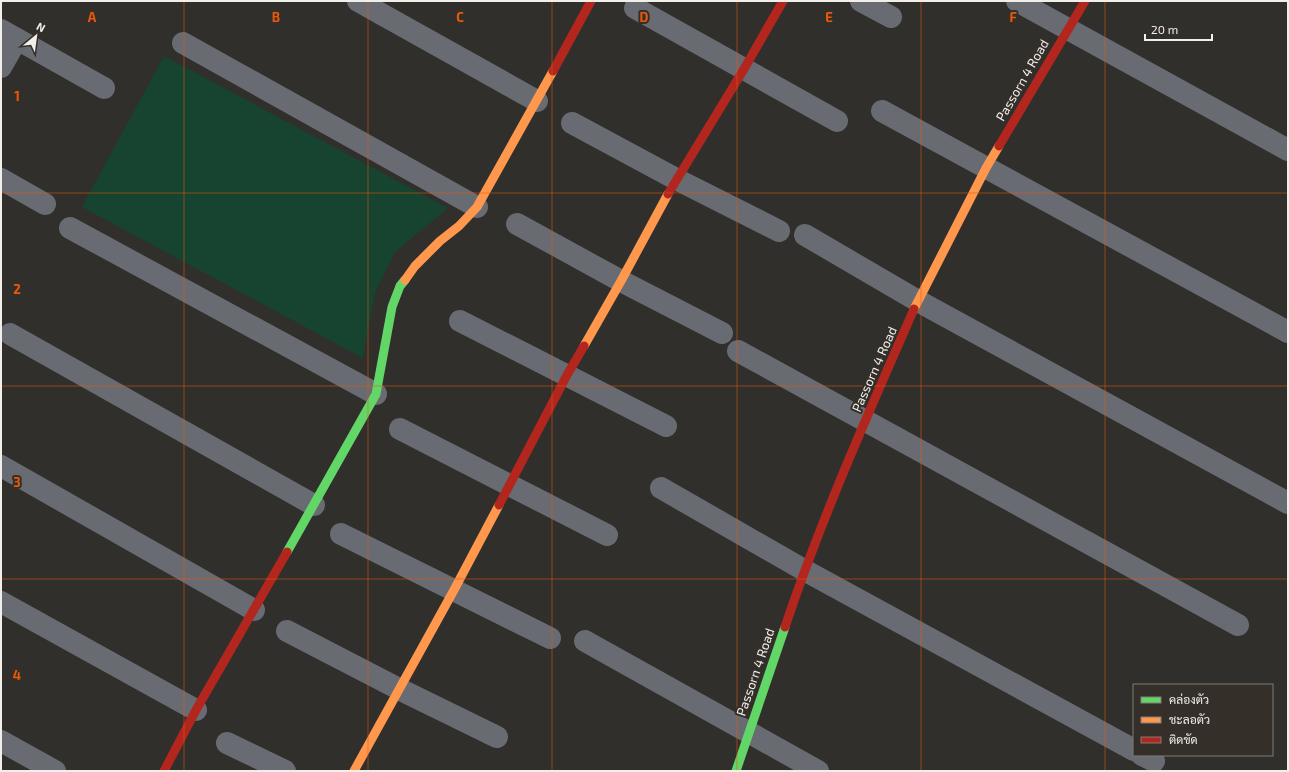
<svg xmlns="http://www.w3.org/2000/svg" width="1289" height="772" viewBox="0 0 1289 772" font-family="'Exo 2',Sarabun,sans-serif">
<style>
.green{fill:#164430}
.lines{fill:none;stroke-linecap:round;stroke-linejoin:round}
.street{stroke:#696b72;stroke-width:22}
.fast{stroke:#63d668;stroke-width:9}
.slow{stroke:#ff974d;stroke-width:9}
.jam{stroke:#b3261e;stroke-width:9}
.grid{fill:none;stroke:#e8590c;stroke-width:1;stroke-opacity:0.55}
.labels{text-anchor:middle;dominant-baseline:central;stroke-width:4;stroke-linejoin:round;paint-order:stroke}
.street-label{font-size:13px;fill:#f2efeb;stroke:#342f29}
.grid-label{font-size:13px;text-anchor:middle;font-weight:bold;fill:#e8590c;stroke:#342f29;stroke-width:4;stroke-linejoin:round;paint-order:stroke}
</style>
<rect width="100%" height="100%" fill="#312f2c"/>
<path class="green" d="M 164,56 L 448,208 L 395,252 L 375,292 L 363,358 L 82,207 Z"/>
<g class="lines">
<g class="street">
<path d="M 358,1 L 537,101"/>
<path d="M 861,1 L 891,17"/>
<path d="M 1017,1 L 1288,150"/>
<path d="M 635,8 L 837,121"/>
<path d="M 1,30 L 104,88"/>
<path d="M 183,43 L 477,207"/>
<path d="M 1,67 L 17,39"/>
<path d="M 882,111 L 1288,332"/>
<path d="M 572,123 L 676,179 L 779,231"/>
<path d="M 1,179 L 45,204"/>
<path d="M 517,224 L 621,281 L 722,333"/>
<path d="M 70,228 L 376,394"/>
<path d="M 805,235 L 918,301 L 1288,503"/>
<path d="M 460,321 L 666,426"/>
<path d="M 10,334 L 314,505"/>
<path d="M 738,351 L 1238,625"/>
<path d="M 400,429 L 607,535"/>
<path d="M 1,466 L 254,610"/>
<path d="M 661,488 L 804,570 L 1134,750"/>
<path d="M 341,534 L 550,638"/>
<path d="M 1,602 L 196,710"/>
<path d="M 287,631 L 399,689 L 497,737"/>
<path d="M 585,641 L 818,771"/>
<path d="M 1,741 L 55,771"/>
<path d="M 227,743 L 285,771"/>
<path d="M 1142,755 L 1154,761"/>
</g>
<g class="fast">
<path d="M 287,552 L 376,394 L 392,307 L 400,286 L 405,280"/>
<path d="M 736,771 L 785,627"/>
</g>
<g class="slow">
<path d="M 405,280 L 415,266 L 440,241 L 459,226 L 477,207 L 553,71"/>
<path d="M 914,309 L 986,168 L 999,146"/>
<path d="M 584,346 L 621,281 L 668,194"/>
<path d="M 354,771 L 454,590 L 499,505"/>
</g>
<g class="jam">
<path d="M 553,71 L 591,1"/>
<path d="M 999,146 L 1085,1"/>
<path d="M 668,194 L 744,69 L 783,1"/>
<path d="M 499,505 L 567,375 L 584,346"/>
<path d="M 785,627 C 821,519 868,414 914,309"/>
<path d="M 164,771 L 196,710 L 287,552"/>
</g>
</g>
<path class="grid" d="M 184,1 L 184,771M 368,1 L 368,771M 552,1 L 552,771M 737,1 L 737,771M 921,1 L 921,771M 1105,1 L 1105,771M 1,193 L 1288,193M 1,386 L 1288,386M 1,579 L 1288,579"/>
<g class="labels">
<g class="street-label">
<text transform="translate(1022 80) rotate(-60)">Passorn 4 Road</text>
<text transform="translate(874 369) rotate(-66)">Passorn 4 Road</text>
<text transform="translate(755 672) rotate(-71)">Passorn 4 Road</text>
</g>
</g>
<g class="grid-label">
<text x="92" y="22">A</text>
<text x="276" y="22">B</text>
<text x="460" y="22">C</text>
<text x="644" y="22">D</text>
<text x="829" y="22">E</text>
<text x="1013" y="22">F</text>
<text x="17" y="101">1</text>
<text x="17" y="294">2</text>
<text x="17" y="487">3</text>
<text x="17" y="680">4</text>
</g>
<rect width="1289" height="772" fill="none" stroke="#f2efeb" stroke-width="4"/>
<rect x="1133" y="684" width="140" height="72" fill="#342f29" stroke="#807c77"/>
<rect x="1141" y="697" width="20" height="6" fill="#63d668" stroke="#807c77"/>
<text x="1169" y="704" font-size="12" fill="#f2efeb">คล่องตัว</text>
<rect x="1141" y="717" width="20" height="6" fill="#ff974d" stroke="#807c77"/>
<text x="1169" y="724" font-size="12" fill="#f2efeb">ชะลอตัว</text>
<rect x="1141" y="737" width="20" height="6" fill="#b3261e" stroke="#807c77"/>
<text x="1169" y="744" font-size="12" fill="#f2efeb">ติดขัด</text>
<g transform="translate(36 36) rotate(29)" stroke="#342f29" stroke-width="3" paint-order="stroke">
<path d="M0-3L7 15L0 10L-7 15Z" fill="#f2efeb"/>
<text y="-6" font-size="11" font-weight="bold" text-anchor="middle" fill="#f2efeb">N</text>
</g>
<path d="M1145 34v6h67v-6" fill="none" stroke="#f2efeb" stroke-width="2"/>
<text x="1151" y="34" font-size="12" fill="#f2efeb" stroke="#342f29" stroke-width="3" paint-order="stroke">20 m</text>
</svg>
